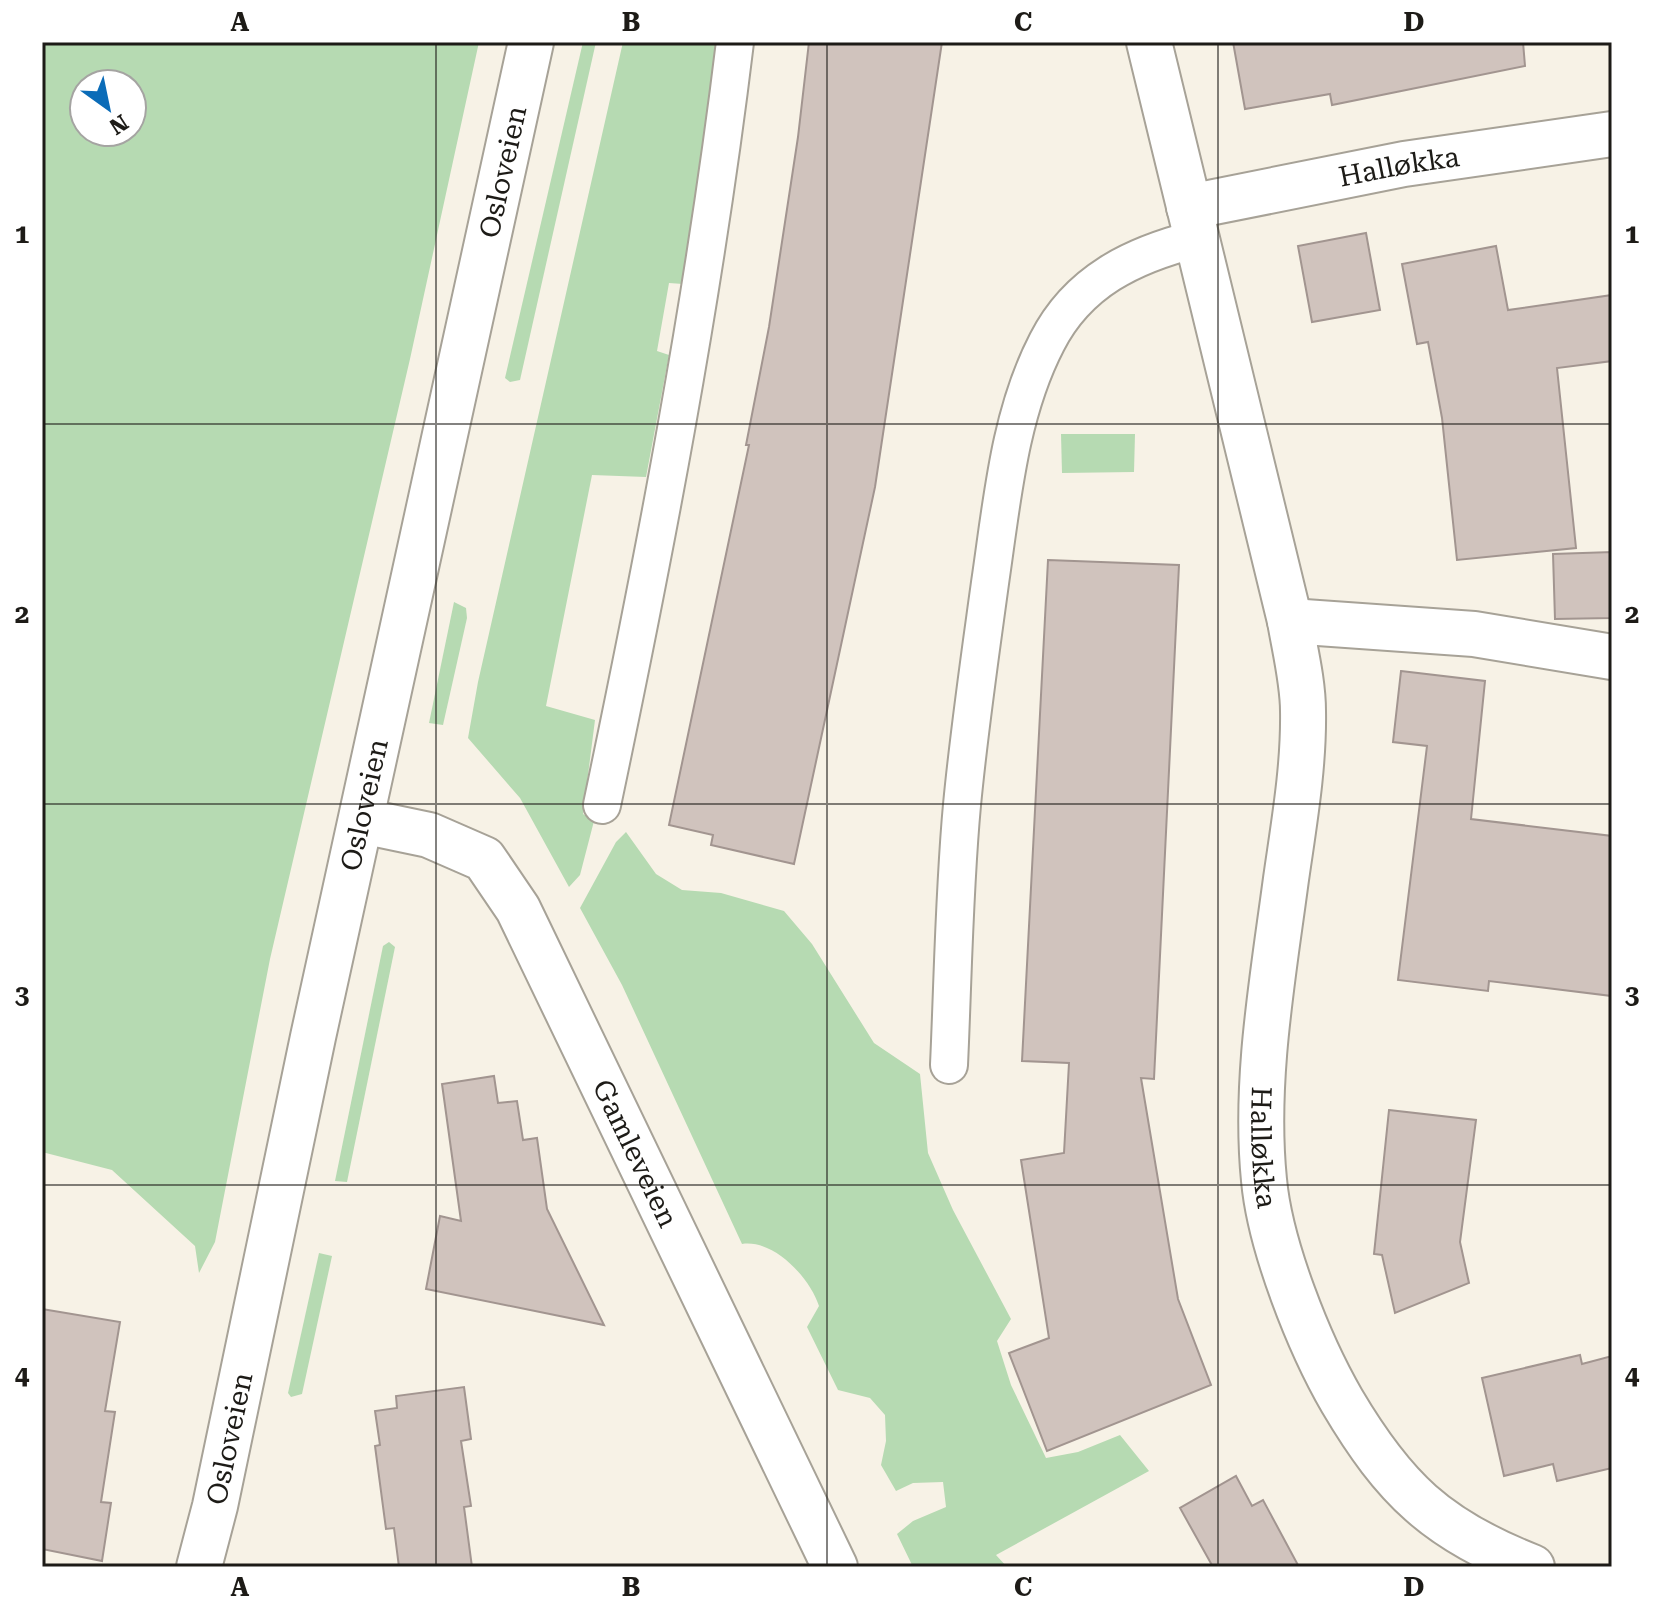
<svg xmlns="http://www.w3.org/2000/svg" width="1654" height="1609" viewBox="0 0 1654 1609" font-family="'Roboto Serif',serif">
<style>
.green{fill:#b6dab2;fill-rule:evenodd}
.building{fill:#d0c3bd;stroke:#a29590;stroke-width:2}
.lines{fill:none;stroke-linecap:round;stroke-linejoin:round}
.service-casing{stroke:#a7a297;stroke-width:40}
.minor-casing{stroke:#a7a297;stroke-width:48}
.tertiary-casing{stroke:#a7a297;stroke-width:48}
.service{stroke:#fff;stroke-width:36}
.minor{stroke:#fff;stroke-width:44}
.tertiary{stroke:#fff;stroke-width:44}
.grid{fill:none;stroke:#1d1b17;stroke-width:2;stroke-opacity:0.55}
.labels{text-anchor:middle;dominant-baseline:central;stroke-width:7;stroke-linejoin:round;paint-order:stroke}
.street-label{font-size:28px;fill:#1d1b17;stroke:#fff}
.neatline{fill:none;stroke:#1d1b17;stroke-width:3}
.grid-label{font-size:26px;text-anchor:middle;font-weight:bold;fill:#1d1b17}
</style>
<rect width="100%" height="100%" fill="#f7f2e6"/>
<g class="green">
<path d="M 42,42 L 479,42 L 410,359 L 270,959 L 215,1242 L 199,1273 L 195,1246 L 112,1170 L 42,1152 ZM 84,84 L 132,84 L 132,132 L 84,132 Z"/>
<path d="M 583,42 L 596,42 L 520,380 L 510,382 L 505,378 Z"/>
<path d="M 623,42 L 720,42 L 711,123 L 683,284 L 669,283 L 657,351 L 669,355 L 646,477 L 592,475 L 546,706 L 595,720 L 583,814 L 594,821 L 580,875 L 569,887 L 520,798 L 468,738 L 478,682 Z"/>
<path d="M 1061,434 L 1135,434 L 1134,472 L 1062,473 Z"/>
<path d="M 454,602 L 466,608 L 467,618 L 443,725 L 429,723 Z"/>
<path d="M 626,832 L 656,874 L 682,890 L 721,893 L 784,911 L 812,944 L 874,1043 L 920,1074 L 928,1153 L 953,1210 L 1011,1319 L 997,1341 L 1011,1385 L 1046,1458 L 1078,1452 L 1120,1435 L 1149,1471 L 996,1555 L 1007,1567 L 913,1567 L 897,1534 L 913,1521 L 946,1507 L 943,1482 L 913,1483 L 896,1491 L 881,1465 L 886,1441 L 885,1415 L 870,1398 L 838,1390 L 807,1327 L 819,1306 C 810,1278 774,1239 742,1244 L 622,985 L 580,908 L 616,842 Z"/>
<path d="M 389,942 L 395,947 L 347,1182 L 335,1181 L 383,946 Z"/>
<path d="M 319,1253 L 332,1256 L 302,1394 L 291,1397 L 288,1393 Z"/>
</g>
<g class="building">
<path d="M 809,42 L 942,42 L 875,487 L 794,864 L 711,845 L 713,835 L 669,825 L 749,445 L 746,445 L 769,327 L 798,137 Z"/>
<path d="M 1233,42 L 1523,42 L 1525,66 L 1332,105 L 1330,94 L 1245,109 Z"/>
<path d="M 1366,233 L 1380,310 L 1312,322 L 1298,246 Z"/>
<path d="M 1496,246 L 1508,310 L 1612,295 L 1612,361 L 1557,368 L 1576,548 L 1457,560 L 1442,418 L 1428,342 L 1417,344 L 1402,264 Z"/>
<path d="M 1612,552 L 1612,618 L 1555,619 L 1553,554 Z"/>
<path d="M 1048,560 L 1179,565 L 1154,1079 L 1141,1078 L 1178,1299 L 1211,1385 L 1047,1451 L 1009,1353 L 1049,1338 L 1021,1160 L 1064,1153 L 1069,1063 L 1022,1061 Z"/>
<path d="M 1401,671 L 1485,681 L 1471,819 L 1612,836 L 1612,996 L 1489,981 L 1488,991 L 1398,980 L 1427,746 L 1393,742 Z"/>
<path d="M 494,1076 L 498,1103 L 517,1101 L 523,1140 L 537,1138 L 547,1209 L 604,1325 L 426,1289 L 440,1216 L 461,1221 L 442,1084 Z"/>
<path d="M 1389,1110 L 1476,1120 L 1460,1242 L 1469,1283 L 1395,1313 L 1382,1255 L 1374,1254 Z"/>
<path d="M 42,1309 L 120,1322 L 105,1411 L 115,1412 L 101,1502 L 111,1503 L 102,1561 L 42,1549 Z"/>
<path d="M 1580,1355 L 1582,1364 L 1612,1356 L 1612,1468 L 1557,1481 L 1553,1464 L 1504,1476 L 1482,1378 Z"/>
<path d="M 464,1387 L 471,1439 L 461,1441 L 471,1506 L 464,1507 L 472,1567 L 399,1567 L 394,1528 L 386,1529 L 375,1446 L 380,1445 L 375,1411 L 397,1408 L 396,1396 Z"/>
<path d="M 1236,1476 L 1252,1506 L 1263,1500 L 1299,1567 L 1213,1567 L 1180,1508 Z"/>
</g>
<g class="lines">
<defs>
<g id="service">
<path d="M 602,805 C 655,553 704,298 735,42"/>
<path d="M 949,1065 C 953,978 954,891 962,805 C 969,731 980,656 990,583 C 1002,502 1009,415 1047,342 C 1078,281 1133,255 1196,239"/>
</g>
<g id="minor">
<path id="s1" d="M 1149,42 L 1290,621 C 1295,650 1303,682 1303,711 C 1304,767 1294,823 1286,879 C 1273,977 1254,1081 1264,1180 C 1270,1246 1309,1344 1342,1401 C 1394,1489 1437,1530 1532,1567"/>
<path id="s2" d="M 1189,207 L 1404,164 L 1612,134"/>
<path d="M 1290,621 L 1474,634 L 1612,657"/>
<path id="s3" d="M 362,821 L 429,835 L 484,859 L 518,909 L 835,1567"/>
</g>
<g id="tertiary">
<path id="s4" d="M 199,1567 L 215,1506 L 313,1037 L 531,42"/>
</g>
</defs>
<use href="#service" class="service-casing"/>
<use href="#minor" class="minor-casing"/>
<use href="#tertiary" class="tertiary-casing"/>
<use href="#service" class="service"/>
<use href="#minor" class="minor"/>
<use href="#tertiary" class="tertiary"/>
</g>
<path class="grid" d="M 436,42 L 436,1567M 827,42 L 827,1567M 1218,42 L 1218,1567M 42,424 L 1612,424M 42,804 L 1612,804M 42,1185 L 1612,1185"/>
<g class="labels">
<g class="street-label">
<text stroke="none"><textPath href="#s2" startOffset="214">Halløkka</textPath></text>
<text stroke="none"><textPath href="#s4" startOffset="1428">Osloveien</textPath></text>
<text stroke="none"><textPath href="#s4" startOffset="780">Osloveien</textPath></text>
<text stroke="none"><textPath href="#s1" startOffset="1126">Halløkka</textPath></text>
<text stroke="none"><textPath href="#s3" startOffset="460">Gamleveien</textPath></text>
<text stroke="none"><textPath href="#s4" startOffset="132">Osloveien</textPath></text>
</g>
</g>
<rect width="1654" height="1609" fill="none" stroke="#ffffff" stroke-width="88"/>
<g transform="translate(108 108) rotate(147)"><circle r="38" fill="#ffffff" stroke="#a5a4a2" stroke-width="2"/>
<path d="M0-6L14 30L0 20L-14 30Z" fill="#0b6cb8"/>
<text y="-12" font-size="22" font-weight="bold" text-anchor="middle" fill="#1d1b17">N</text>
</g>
<rect x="44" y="44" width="1566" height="1521" class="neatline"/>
<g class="grid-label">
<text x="240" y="31">A</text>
<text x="631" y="31">B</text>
<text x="1023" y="31">C</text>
<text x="1414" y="31">D</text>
<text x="22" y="243">1</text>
<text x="1632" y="243">1</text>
<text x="22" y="623">2</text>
<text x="1632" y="623">2</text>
<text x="22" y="1004">3</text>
<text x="1632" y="1004">3</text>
<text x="22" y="1384">4</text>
<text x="1632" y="1384">4</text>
<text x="240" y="1596">A</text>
<text x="631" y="1596">B</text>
<text x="1023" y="1596">C</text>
<text x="1414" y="1596">D</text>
</g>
</svg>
